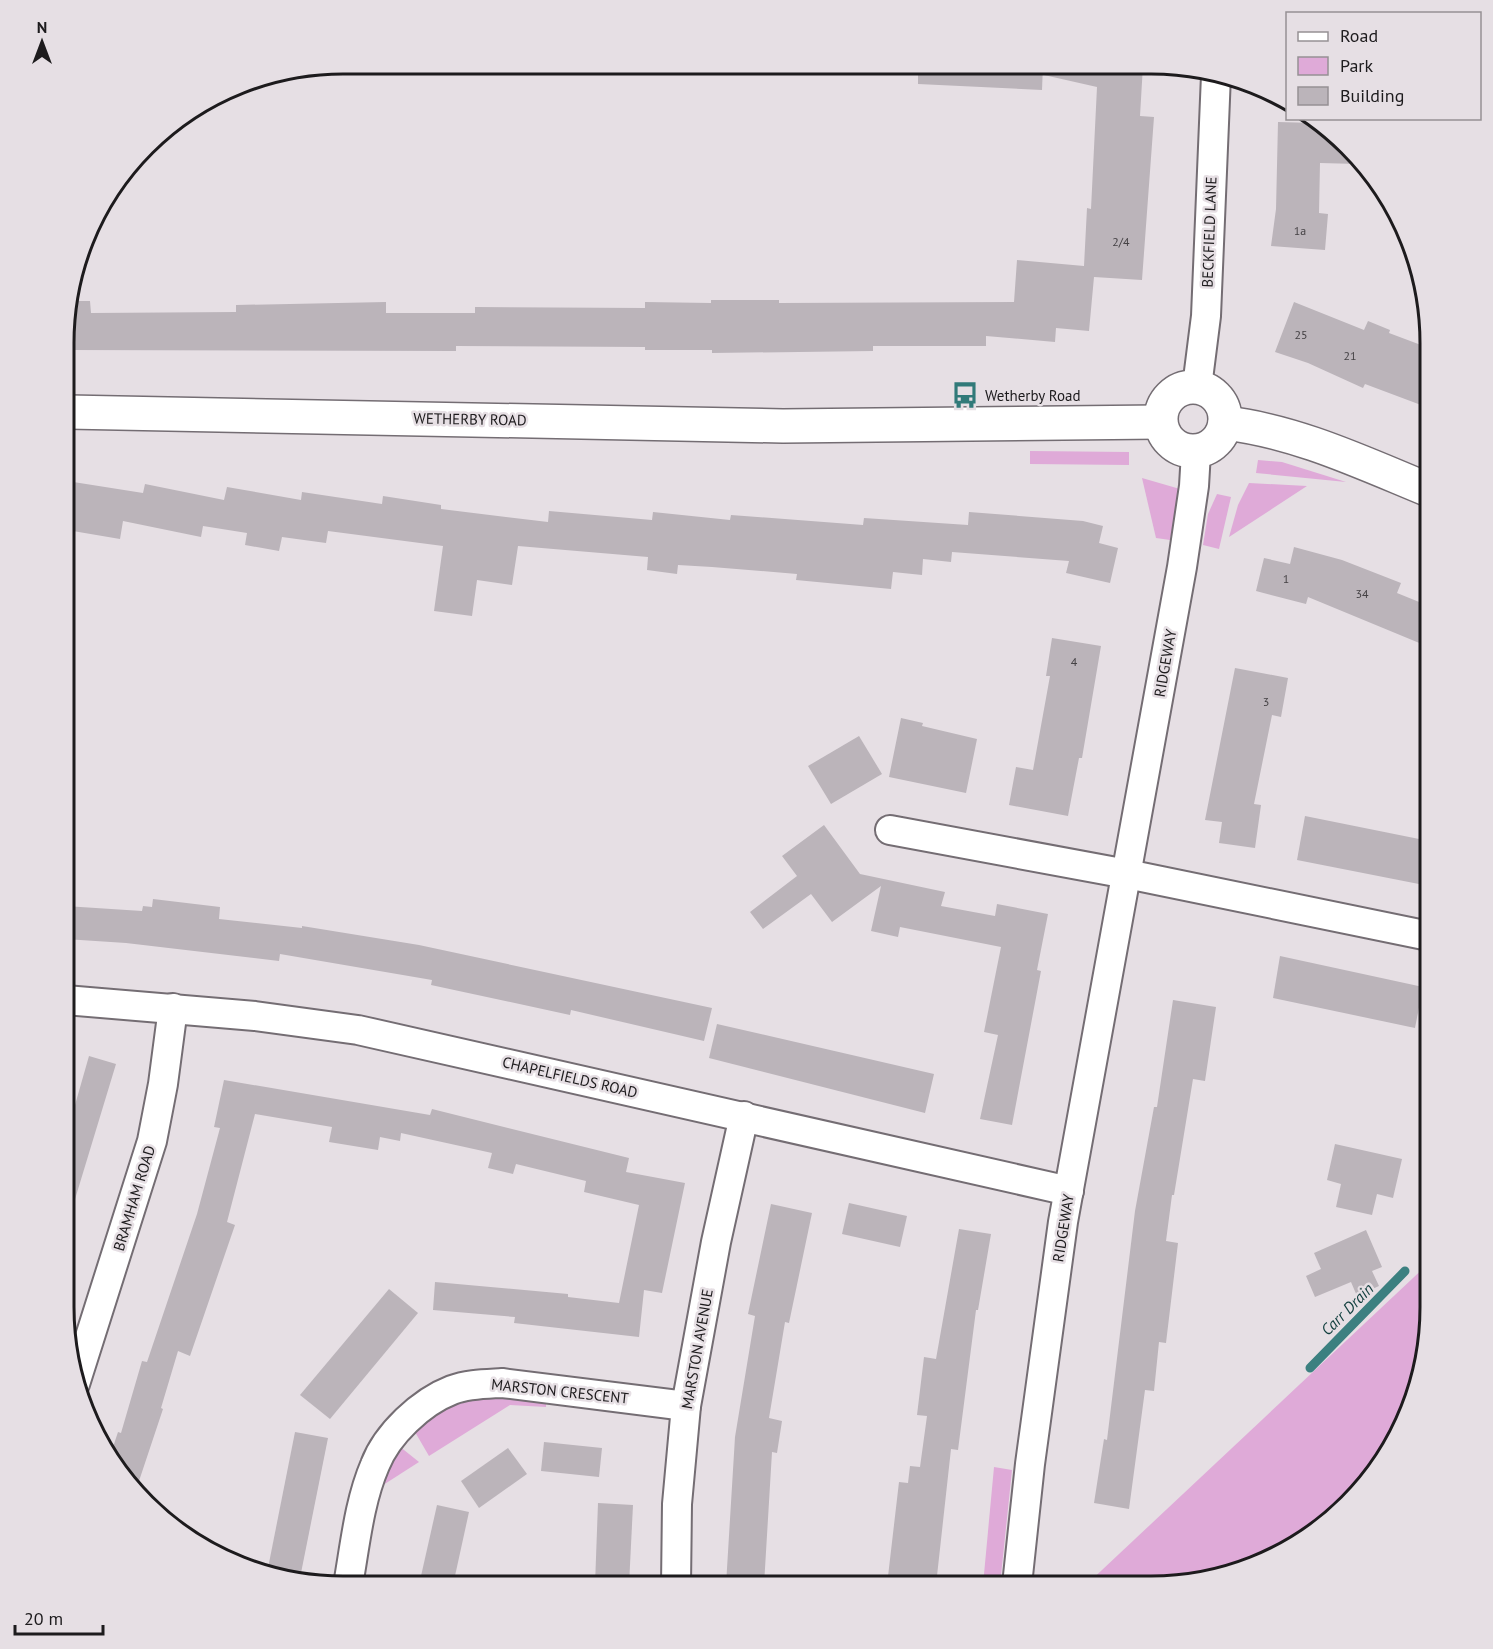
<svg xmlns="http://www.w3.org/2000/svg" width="1493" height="1649" viewBox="0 0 1493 1649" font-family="'PT Sans',sans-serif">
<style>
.green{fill:#dfaad8}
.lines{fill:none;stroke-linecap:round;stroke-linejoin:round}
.stream{stroke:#3c8080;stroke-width:9}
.building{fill:#bbb4ba}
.minor-casing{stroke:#746d73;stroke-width:32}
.major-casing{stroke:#746d73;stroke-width:36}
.minor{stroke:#fff;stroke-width:28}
.major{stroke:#fff;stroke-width:33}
.labels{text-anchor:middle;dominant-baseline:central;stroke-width:5;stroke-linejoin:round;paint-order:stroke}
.number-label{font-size:12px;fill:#444144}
.street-label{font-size:15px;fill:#1d1b1d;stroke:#e6dfe4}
.poi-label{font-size:15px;fill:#1d1b1d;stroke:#e6dfe4;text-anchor:start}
.water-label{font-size:16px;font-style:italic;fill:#113f3e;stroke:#e6dfe4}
.rim{fill:none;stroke:#1d1b1d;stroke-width:3}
</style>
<rect width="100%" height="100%" fill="#e6dfe4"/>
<g class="green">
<path d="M 1030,451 L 1129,452 L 1129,465 L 1030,464 Z"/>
<path d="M 1258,460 L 1282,462 L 1346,482 L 1256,473 Z"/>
<path d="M 1142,478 L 1180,489 L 1170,540 L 1156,538 Z"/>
<path d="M 1249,483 L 1307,486 L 1229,537 L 1238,505 Z"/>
<path d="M 1217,494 L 1231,497 L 1219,549 L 1203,545 L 1208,514 Z"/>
<path d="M 1429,1263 L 1429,1324 L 1392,1446 L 1305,1539 L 1240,1571 L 1168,1585 L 1086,1585 Z"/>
<path d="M 489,1393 L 546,1397 L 546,1407 L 510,1405 L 429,1456 L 415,1432 C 439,1408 458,1402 489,1393 Z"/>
<path d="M 399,1446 L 419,1462 L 380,1487 Z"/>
<path d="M 994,1467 L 1012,1470 L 1000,1585 L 983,1585 Z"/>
</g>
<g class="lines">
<path class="stream" d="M 1310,1368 L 1405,1271"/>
</g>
<g class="building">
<path d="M 918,65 L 1043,65 L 1042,90 L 918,84 Z"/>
<path d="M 1045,65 L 1143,65 L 1140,116 L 1154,117 L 1142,280 L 1094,277 L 1089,331 L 1056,328 L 1055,342 L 986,336 L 986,346 L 873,346 L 873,351 L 712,353 L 712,350 L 645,350 L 645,347 L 456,346 L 456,351 L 68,350 L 68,301 L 90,301 L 91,313 L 236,312 L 236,305 L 386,302 L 386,313 L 475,313 L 475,307 L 645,308 L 645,302 L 711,303 L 711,300 L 779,300 L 779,303 L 1014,302 L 1017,260 L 1084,266 L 1087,208 L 1091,209 L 1097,87 L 1044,75 Z"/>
<path d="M 1278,122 L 1314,123 L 1358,164 L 1320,163 L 1319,213 L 1328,214 L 1325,250 L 1271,246 L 1276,209 Z"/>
<path d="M 1294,302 L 1364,330 L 1368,321 L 1390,330 L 1389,333 L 1429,348 L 1429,408 L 1365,384 L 1363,388 L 1308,363 L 1275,352 Z"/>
<path d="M 67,481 L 143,493 L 145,484 L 224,500 L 227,487 L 301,500 L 302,492 L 382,504 L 383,496 L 441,505 L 441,509 L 548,522 L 549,511 L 652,520 L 653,512 L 730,520 L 731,515 L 863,525 L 864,518 L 968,525 L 969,512 L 1083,521 L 1103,526 L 1099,543 L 1118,548 L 1110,583 L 1066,573 L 1069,561 L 952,552 L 951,562 L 923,559 L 922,575 L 893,572 L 891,589 L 796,580 L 797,574 L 712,567 L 678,565 L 677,574 L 647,570 L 648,557 L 518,546 L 512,585 L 477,580 L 472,616 L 434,611 L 443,546 L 328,531 L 326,543 L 282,537 L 279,551 L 245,545 L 247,533 L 203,526 L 201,537 L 123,521 L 120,539 L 67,530 Z"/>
<path d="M 1294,547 L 1342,560 L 1401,583 L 1397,593 L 1429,606 L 1429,647 L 1308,597 L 1306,604 L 1256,591 L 1264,558 L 1290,564 Z"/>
<path d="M 1052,638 L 1101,646 L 1082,758 L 1079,758 L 1068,816 L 1009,805 L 1016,767 L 1033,770 L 1050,676 L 1046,676 Z"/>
<path d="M 1235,668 L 1288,678 L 1281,717 L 1272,715 L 1254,804 L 1261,805 L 1255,848 L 1219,843 L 1222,822 L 1205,820 Z"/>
<path d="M 901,718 L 923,723 L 922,726 L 977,739 L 966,793 L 889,777 Z"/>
<path d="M 859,736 L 882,774 L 831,804 L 808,766 Z"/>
<path d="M 1305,816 L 1429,841 L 1429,886 L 1297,860 Z"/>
<path d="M 824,825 L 860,874 L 945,892 L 941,906 L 995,916 L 997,904 L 1048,914 L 1037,970 L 1041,971 L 1012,1125 L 980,1119 L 998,1035 L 984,1032 L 1001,947 L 900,927 L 898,937 L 871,931 L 881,886 L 832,922 L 811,894 L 763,929 L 750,912 L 797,876 L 782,856 Z"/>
<path d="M 153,899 L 220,907 L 219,919 L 302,928 L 302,926 L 419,945 L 712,1008 L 704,1041 L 571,1010 L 570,1015 L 431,985 L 432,980 L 280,954 L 279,961 L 126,943 L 65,939 L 65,906 L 142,911 L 143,906 L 152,907 Z"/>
<path d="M 1280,956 L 1423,987 L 1415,1028 L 1273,998 Z"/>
<path d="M 1173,1000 L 1216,1007 L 1205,1081 L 1193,1079 L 1174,1195 L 1172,1195 L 1166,1241 L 1178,1243 L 1166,1343 L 1159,1342 L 1154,1391 L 1145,1390 L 1129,1509 L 1094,1503 L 1104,1439 L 1107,1440 L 1135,1211 L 1154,1107 L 1157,1107 Z"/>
<path d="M 717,1024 L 934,1074 L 925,1113 L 709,1058 Z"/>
<path d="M 89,1056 L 116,1064 L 69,1219 L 64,1218 L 65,1110 L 73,1112 Z"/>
<path d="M 224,1080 L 430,1115 L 432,1109 L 629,1158 L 626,1172 L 685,1183 L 662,1293 L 644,1290 L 639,1337 L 514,1323 L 515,1317 L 433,1310 L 435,1282 L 568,1294 L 568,1297 L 619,1303 L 639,1205 L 584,1192 L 586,1181 L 516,1164 L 513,1174 L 488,1168 L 492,1153 L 401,1133 L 400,1141 L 380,1137 L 378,1150 L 329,1142 L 332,1127 L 255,1114 L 227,1222 L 235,1225 L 190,1356 L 178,1351 L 161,1408 L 163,1409 L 137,1487 L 109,1459 L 118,1432 L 121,1433 L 142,1361 L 147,1362 L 197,1214 L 220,1128 L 214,1127 Z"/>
<path d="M 1335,1144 L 1402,1159 L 1393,1198 L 1377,1194 L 1372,1215 L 1336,1207 L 1341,1184 L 1327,1180 Z"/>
<path d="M 849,1203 L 907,1216 L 900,1247 L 842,1234 Z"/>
<path d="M 771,1204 L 812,1213 L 789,1323 L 785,1322 L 769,1418 L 782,1421 L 777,1453 L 772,1452 L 764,1585 L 726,1585 L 735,1437 L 755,1316 L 748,1314 Z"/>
<path d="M 959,1229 L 991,1234 L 978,1310 L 976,1310 L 958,1450 L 951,1449 L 936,1585 L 887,1585 L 899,1482 L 908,1483 L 910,1466 L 920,1467 L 927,1416 L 917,1415 L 924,1357 L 936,1359 Z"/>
<path d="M 1366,1230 L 1382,1267 L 1372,1271 L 1379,1286 L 1357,1296 L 1351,1282 L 1315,1297 L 1306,1276 L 1321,1269 L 1314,1253 Z"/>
<path d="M 389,1289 L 418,1313 L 330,1419 L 300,1395 Z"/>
<path d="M 295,1432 L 328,1438 L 300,1578 L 268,1568 Z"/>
<path d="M 544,1442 L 602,1448 L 599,1477 L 541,1471 Z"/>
<path d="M 508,1448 L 527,1474 L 479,1508 L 461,1481 Z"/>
<path d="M 598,1503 L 633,1505 L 629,1585 L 595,1585 Z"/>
<path d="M 437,1505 L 469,1512 L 453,1585 L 419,1585 Z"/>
</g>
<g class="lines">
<defs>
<g id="minor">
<path d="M 1197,387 L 1206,316 L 1216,75"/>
<path d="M 890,830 L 1127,874 L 1429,936"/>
<path d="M 65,1000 L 255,1016 L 358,1030 L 1069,1191"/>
<path d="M 75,1384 L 152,1141 L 163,1084 L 173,1008"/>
<path d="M 348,1585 C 355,1546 359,1502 375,1465 C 387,1434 421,1402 452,1390 C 468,1384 485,1384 502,1383 L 686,1406"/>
<path d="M 676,1585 L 677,1504 L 686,1406 L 716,1242 L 744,1116"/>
<path d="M 1017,1585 L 1030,1464 L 1063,1222 L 1182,567 L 1194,486 L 1196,452"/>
</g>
<g id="major">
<circle cx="1193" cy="419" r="32"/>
<path d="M 68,412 L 783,426 L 1160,422"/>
<path d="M 1225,423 C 1296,431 1363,463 1429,490"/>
</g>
</defs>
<use href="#minor" class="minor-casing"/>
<use href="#major" class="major-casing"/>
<use href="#minor" class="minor"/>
<use href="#major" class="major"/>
</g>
<defs>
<symbol id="bus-bare" viewBox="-9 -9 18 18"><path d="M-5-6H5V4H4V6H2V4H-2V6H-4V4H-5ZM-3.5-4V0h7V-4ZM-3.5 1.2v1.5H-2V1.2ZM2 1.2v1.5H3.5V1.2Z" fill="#317a79" stroke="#e6dfe4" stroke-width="2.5" paint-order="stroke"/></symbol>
</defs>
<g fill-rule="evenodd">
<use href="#bus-bare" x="946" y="376" width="38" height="38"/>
</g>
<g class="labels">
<g class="number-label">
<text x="1300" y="230">1a</text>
<text x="1121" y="241">2/4</text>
<text x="1301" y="334">25</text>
<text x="1350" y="355">21</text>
<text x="1286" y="578">1</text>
<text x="1362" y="593">34</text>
<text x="1074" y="661">4</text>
<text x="1266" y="701">3</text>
</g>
<g class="street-label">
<text transform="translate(1209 232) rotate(-88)">BECKFIELD LANE</text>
<text transform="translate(470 419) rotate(1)">WETHERBY ROAD</text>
<text transform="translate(1165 663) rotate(-80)">RIDGEWAY</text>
<text transform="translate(570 1077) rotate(13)">CHAPELFIELDS ROAD</text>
<text transform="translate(134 1198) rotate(-73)">BRAMHAM ROAD</text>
<text transform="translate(1063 1228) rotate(-81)">RIDGEWAY</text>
<text transform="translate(697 1349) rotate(-80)">MARSTON AVENUE</text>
<text transform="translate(560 1391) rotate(6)">MARSTON CRESCENT</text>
</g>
<g class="poi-label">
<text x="985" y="395">Wetherby Road</text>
</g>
<g class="water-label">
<text transform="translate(1347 1309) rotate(-45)">Carr Drain</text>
</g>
</g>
<path d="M0 0H1493V1649H0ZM343 74H1151A269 269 0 0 1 1420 343V1307A269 269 0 0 1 1151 1576H343A269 269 0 0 1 74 1307V343A269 269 0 0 1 343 74Z" fill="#e6dfe4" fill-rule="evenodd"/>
<path class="rim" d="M343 74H1151A269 269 0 0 1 1420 343V1307A269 269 0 0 1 1151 1576H343A269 269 0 0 1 74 1307V343A269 269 0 0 1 343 74Z"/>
<rect x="1286" y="12" width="195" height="108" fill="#e6dfe4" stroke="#969194" stroke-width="1.5"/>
<rect x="1298" y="32" width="30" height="9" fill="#ffffff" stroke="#969194" stroke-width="1.5"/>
<text x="1340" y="42" font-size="18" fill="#1d1b1d">Road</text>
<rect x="1298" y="57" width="30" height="18" fill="#dfaad8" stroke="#969194" stroke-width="1.5"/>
<text x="1340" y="72" font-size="18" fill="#1d1b1d">Park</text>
<rect x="1298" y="87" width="30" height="18" fill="#bbb4ba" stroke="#969194" stroke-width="1.5"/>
<text x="1340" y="102" font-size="18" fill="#1d1b1d">Building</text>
<g transform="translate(42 42)" stroke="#e6dfe4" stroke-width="4.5" paint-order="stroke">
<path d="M0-4.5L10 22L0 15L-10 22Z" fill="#1d1b1d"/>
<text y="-9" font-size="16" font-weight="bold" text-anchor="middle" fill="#1d1b1d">N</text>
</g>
<path d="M15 1625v9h88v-9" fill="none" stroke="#1d1b1d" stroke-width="3"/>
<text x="24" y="1625" font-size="18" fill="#1d1b1d" stroke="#e6dfe4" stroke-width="4.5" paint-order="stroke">20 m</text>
</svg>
